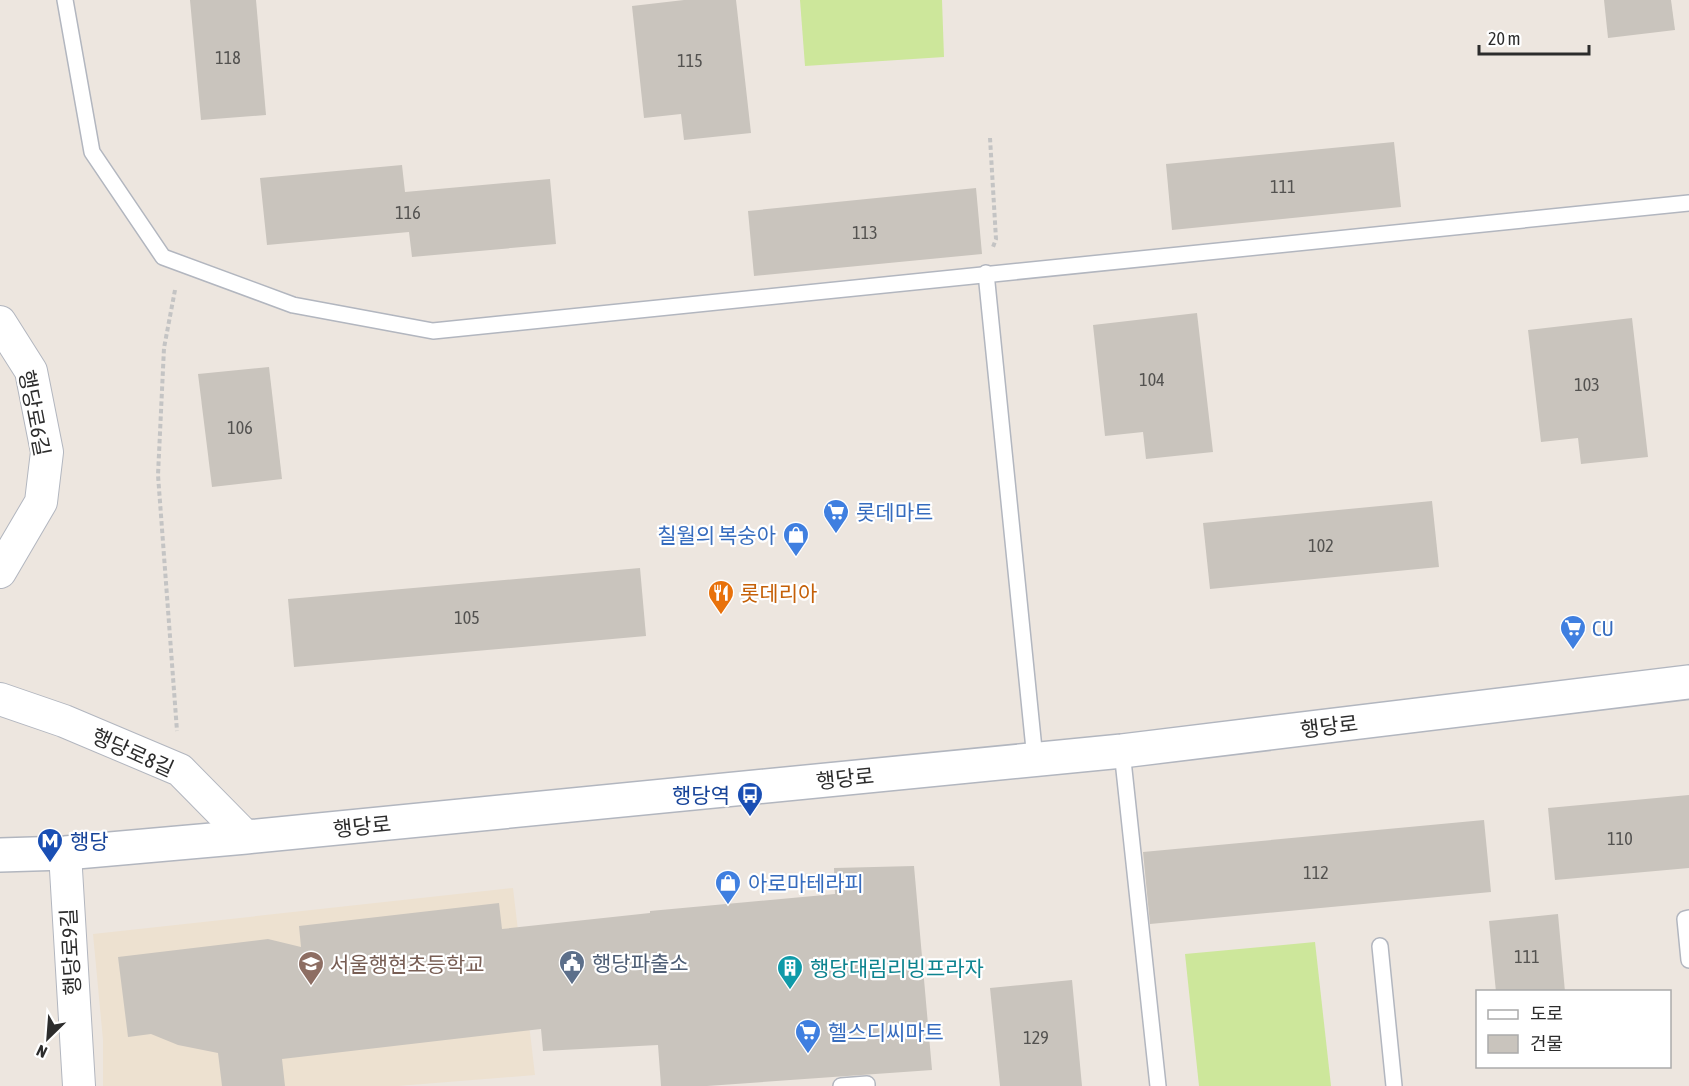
<svg xmlns="http://www.w3.org/2000/svg" width="1689" height="1086" viewBox="0 0 1689 1086" font-family="'Asap Condensed','Noto Sans KR',sans-serif">
<style>
.education{fill:#ede1d0}
.pitch{fill:#cde79b}
.building{fill:#c9c4bd}
.lines{fill:none;stroke-linecap:round;stroke-linejoin:round}
.service-casing{stroke:#b2b6bf;stroke-width:18}
.minor-casing{stroke:#b2b6bf;stroke-width:34}
.secondary-casing{stroke:#b2b6bf;stroke-width:36}
.path{stroke:#c4c4c4;stroke-width:4;stroke-dasharray:4.5 3;stroke-linecap:butt}
.service{stroke:#fff;stroke-width:15}
.minor{stroke:#fff;stroke-width:32}
.secondary{stroke:#fff;stroke-width:33}
.labels{text-anchor:middle;dominant-baseline:central;stroke-width:4.5;stroke-linejoin:round;paint-order:stroke}
.number-label{font-size:18px;fill:#535250}
.street-label{font-size:21px;fill:#2c2c2c;stroke:#fff}
.shop-label{font-size:21px;fill:#366cbe;stroke:#fff;text-anchor:start}
.food-label{font-size:21px;fill:#c56008;stroke:#fff;text-anchor:start}
.transit-label{font-size:21px;fill:#164399;stroke:#fff;text-anchor:end}
.service-label{font-size:21px;fill:#4e5e75;stroke:#fff;text-anchor:start}
.education-label{font-size:21px;fill:#785e54;stroke:#fff;text-anchor:start}
.culture-label{font-size:21px;fill:#0d838f;stroke:#fff;text-anchor:start}
</style>
<rect width="100%" height="100%" fill="#ede6df"/>
<path class="education" d="M 513,888 L 535,1075 L 398,1086 L 103,1086 L 103,1040 L 93,934 Z"/>
<g class="pitch">
<path d="M 800,0 L 942,0 L 944,57 L 805,66 Z"/>
<path d="M 1315,942 L 1331,1086 L 1199,1086 L 1185,954 Z"/>
</g>
<g class="building">
<path d="M 190,0 L 256,0 L 266,115 L 201,120 Z"/>
<path d="M 684,0 L 736,0 L 751,133 L 684,140 L 681,114 L 644,118 L 632,6 Z"/>
<path d="M 1604,0 L 1671,0 L 1675,30 L 1608,38 Z"/>
<path d="M 1394,142 L 1401,207 L 1172,230 L 1166,164 Z"/>
<path d="M 402,165 L 405,192 L 550,179 L 556,244 L 412,257 L 409,232 L 267,245 L 260,178 Z"/>
<path d="M 976,188 L 982,254 L 754,276 L 748,211 Z"/>
<path d="M 1197,313 L 1213,452 L 1146,459 L 1143,432 L 1105,436 L 1093,325 Z"/>
<path d="M 1632,318 L 1648,457 L 1581,464 L 1578,438 L 1541,442 L 1528,330 Z"/>
<path d="M 269,367 L 282,479 L 212,487 L 198,374 Z"/>
<path d="M 1432,501 L 1439,567 L 1210,589 L 1203,523 Z"/>
<path d="M 640,568 L 646,636 L 294,667 L 288,599 Z"/>
<path d="M 1689,795 L 1689,868 L 1555,880 L 1548,808 Z"/>
<path d="M 1484,820 L 1491,892 L 1150,924 L 1143,852 Z"/>
<path d="M 914,866 L 932,1070 L 707,1086 L 661,1086 L 658,1045 L 543,1051 L 541,1029 L 282,1059 L 285,1086 L 222,1086 L 218,1053 L 178,1045 L 151,1034 L 128,1037 L 118,957 L 268,939 L 301,947 L 299,926 L 499,903 L 502,929 L 650,913 L 650,911 L 835,894 L 834,868 Z"/>
<path d="M 1558,914 L 1565,992 L 1496,992 L 1489,921 Z"/>
<path d="M 1072,980 L 1082,1086 L 1000,1086 L 990,988 Z"/>
</g>
<g class="lines">
<defs>
<g id="service">
<path d="M 65,0 L 92,152 L 163,257 L 293,305 L 433,331 L 1689,203"/>
<path d="M 986,273 L 1035,759"/>
<path d="M 1122,751 L 1158,1086"/>
<path d="M 1689,918 L 1685,919 L 1689,960"/>
<path d="M 1380,946 L 1394,1086"/>
<path d="M 841,1086 L 867,1084 L 867,1086"/>
</g>
<g id="minor">
<path d="M 0,322 L 31,371 L 47,452 L 41,502 L 0,572"/>
<path d="M 0,699 L 64,721 L 180,770 L 246,837"/>
<path d="M 65,853 L 79,1086"/>
</g>
<path id="secondary" d="M 0,855 L 65,853 L 246,837 L 1122,751 L 1689,682"/>
</defs>
<use href="#service" class="service-casing"/>
<use href="#minor" class="minor-casing"/>
<use href="#secondary" class="secondary-casing"/>
<g class="path">
<path d="M 990,138 L 996,239 L 993,247"/>
<path d="M 175,290 L 164,348 L 158,475 L 177,731"/>
</g>
<use href="#service" class="service"/>
<use href="#minor" class="minor"/>
<use href="#secondary" class="secondary"/>
</g>
<defs>
<symbol id="supermarket-pin" viewBox="-11 -11 22 30"><path d="M0 17L-7.5 6A9.5 9.5 0 1 1 7.5 6Z" fill="#3f7fe0" stroke="#fff"/><path d="M-6-5.5h2.5l.6 2H6L4.5 2H-2.5L-4.4-4H-6ZM-1.5 3.2a1.3 1.3 0 1 0 .1 0ZM3 3.2a1.3 1.3 0 1 0 .1 0Z" fill="#fff"/></symbol>
<symbol id="shop-pin" viewBox="-11 -11 22 30"><path d="M0 17L-7.5 6A9.5 9.5 0 1 1 7.5 6Z" fill="#3f7fe0" stroke="#fff"/><path d="M-5-2.5h2.3a2.7 3.5 0 0 1 5.4 0H5L5.5 6h-11ZM-1.5-2.5h3a1.5 2.3 0 0 0-3 0Z" fill="#fff"/></symbol>
<symbol id="restaurant-pin" viewBox="-11 -11 22 30"><path d="M0 17L-7.5 6A9.5 9.5 0 1 1 7.5 6Z" fill="#e8710a" stroke="#fff"/><path d="M-5-6h1v4h1v-4h1v4h1v-4h1v5L-1.5 .5V6h-2V.5L-5-1ZM5-6V6H3V1.5H1.5Q1.5-4 5-6Z" fill="#fff"/></symbol>
<symbol id="bus-pin" viewBox="-11 -11 22 30"><path d="M0 17L-7.5 6A9.5 9.5 0 1 1 7.5 6Z" fill="#1a4fb4" stroke="#fff"/><path d="M-5-6H5V4H4V6H2V4H-2V6H-4V4H-5ZM-3.5-4V0h7V-4ZM-3.5 1.2v1.5H-2V1.2ZM2 1.2v1.5H3.5V1.2Z" fill="#fff"/></symbol>
<symbol id="metro-pin" viewBox="-11 -11 22 30"><path d="M0 17L-7.5 6A9.5 9.5 0 1 1 7.5 6Z" fill="#1a4fb4" stroke="#fff"/><path d="M-5.5 5V-5H-3L0 0L3-5H5.5V5H3V-.5L0 4L-3-.5V5Z" fill="#fff"/></symbol>
<symbol id="civic-pin" viewBox="-11 -11 22 30"><path d="M0 17L-7.5 6A9.5 9.5 0 1 1 7.5 6Z" fill="#5c6f8a" stroke="#fff"/><path d="M-.6-6.5H3V-4.5H.6V-3L4-1V1h2V6H-6V1h2V-1L-.6-3ZM-1.2 2.5V6h2.4V2.5Z" fill="#fff"/></symbol>
<symbol id="school-pin" viewBox="-11 -11 22 30"><path d="M0 17L-7.5 6A9.5 9.5 0 1 1 7.5 6Z" fill="#8d6e63" stroke="#fff"/><path d="M0-5L7-2L0 1L-7-2ZM-4 1L0 2.5L4 1V4Q0 6-4 4Z" fill="#fff"/></symbol>
<symbol id="building-pin" viewBox="-11 -11 22 30"><path d="M0 17L-7.5 6A9.5 9.5 0 1 1 7.5 6Z" fill="#0f9aa8" stroke="#fff"/><path d="M-4-6H4V6H1V3H-1V6H-4ZM-2.5-4.3h1.7v1.8h-1.7ZM.8-4.3h1.7v1.8H.8ZM-2.5-1h1.7V.8h-1.7ZM.8-1h1.7V.8H.8Z" fill="#fff"/></symbol>
</defs>
<g fill-rule="evenodd">
<use href="#supermarket-pin" x="821" y="497" width="30" height="40"/>
<use href="#shop-pin" x="781" y="520" width="30" height="40"/>
<use href="#restaurant-pin" x="706" y="578" width="30" height="40"/>
<use href="#supermarket-pin" x="1558" y="613" width="30" height="40"/>
<use href="#bus-pin" x="735" y="780" width="30" height="40"/>
<use href="#metro-pin" x="35" y="826" width="30" height="40"/>
<use href="#shop-pin" x="713" y="868" width="30" height="40"/>
<use href="#civic-pin" x="557" y="948" width="30" height="40"/>
<use href="#school-pin" x="296" y="949" width="30" height="40"/>
<use href="#building-pin" x="775" y="953" width="30" height="40"/>
<use href="#supermarket-pin" x="793" y="1017" width="30" height="40"/>
</g>
<g class="labels">
<g class="number-label">
<text x="228" y="57">118</text>
<text x="690" y="60">115</text>
<text x="1283" y="186">111</text>
<text x="408" y="212">116</text>
<text x="865" y="232">113</text>
<text x="1152" y="379">104</text>
<text x="1587" y="384">103</text>
<text x="240" y="427">106</text>
<text x="1321" y="545">102</text>
<text x="467" y="617">105</text>
<text x="1620" y="838">110</text>
<text x="1316" y="872">112</text>
<text x="1527" y="956">111</text>
<text x="1036" y="1037">129</text>
</g>
<g class="street-label">
<text transform="translate(35 413) rotate(79)">행당로6길</text>
<text transform="translate(1329 726) rotate(-7)">행당로</text>
<text transform="translate(133 752) rotate(24)">행당로8길</text>
<text transform="translate(845 778) rotate(-6)">행당로</text>
<text transform="translate(362 826) rotate(-6)">행당로</text>
<text transform="translate(70 952) rotate(-93)">행당로9길</text>
</g>
<g class="shop-label">
<text x="856" y="512">롯데마트</text>
<text x="776" y="535" text-anchor="end">칠월의 복숭아</text>
<text x="1592" y="628">CU</text>
<text x="748" y="883">아로마테라피</text>
<text x="828" y="1032">헬스디씨마트</text>
</g>
<g class="food-label">
<text x="740" y="593">롯데리아</text>
</g>
<g class="transit-label">
<text x="730" y="795">행당역</text>
<text x="70" y="841" text-anchor="start">행당</text>
</g>
<g class="service-label">
<text x="592" y="963">행당파출소</text>
</g>
<g class="education-label">
<text x="330" y="964">서울행현초등학교</text>
</g>
<g class="culture-label">
<text x="810" y="968">행당대림리빙프라자</text>
</g>
</g>
<rect x="1476" y="990" width="195" height="78" fill="#ffffff" stroke="#ababab" stroke-width="1.5"/>
<rect x="1488" y="1010" width="30" height="9" fill="#ffffff" stroke="#ababab" stroke-width="1.5"/>
<text x="1530" y="1020" font-size="18" fill="#2c2c2c">도로</text>
<rect x="1488" y="1035" width="30" height="18" fill="#c9c4bd" stroke="#ababab" stroke-width="1.5"/>
<text x="1530" y="1050" font-size="18" fill="#2c2c2c">건물</text>
<g transform="translate(48 1038) rotate(205)" stroke="#ffffff" stroke-width="4.5" paint-order="stroke">
<path d="M0-4.5L10 22L0 15L-10 22Z" fill="#2c2c2c"/>
<text y="-9" font-size="16" font-weight="bold" text-anchor="middle" fill="#2c2c2c">N</text>
</g>
<path d="M1479 45v9h110v-9" fill="none" stroke="#2c2c2c" stroke-width="3"/>
<text x="1488" y="45" font-size="18" fill="#2c2c2c" stroke="#ffffff" stroke-width="4.5" paint-order="stroke">20 m</text>
</svg>
